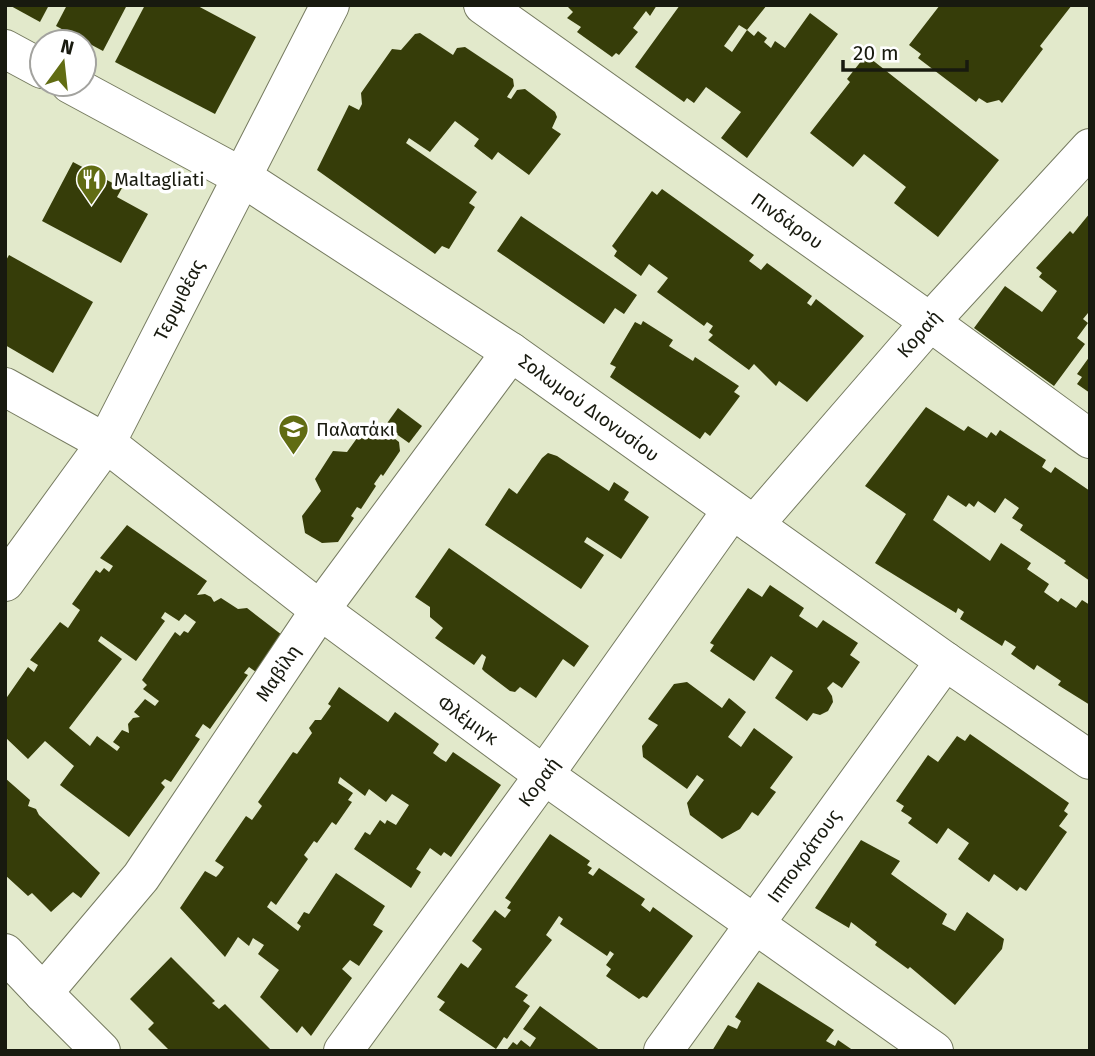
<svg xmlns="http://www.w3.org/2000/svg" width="1095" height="1056" viewBox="0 0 1095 1056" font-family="'Fira Sans',sans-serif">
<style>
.building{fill:#363d09;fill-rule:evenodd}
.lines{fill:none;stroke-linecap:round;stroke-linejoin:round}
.minor-casing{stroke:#767b60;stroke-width:40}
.minor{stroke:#fff;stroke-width:38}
.labels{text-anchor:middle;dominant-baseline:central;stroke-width:7;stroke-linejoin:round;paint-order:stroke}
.poi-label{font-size:19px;fill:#181a0f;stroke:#fff;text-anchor:start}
.street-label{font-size:19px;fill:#181a0f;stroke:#fff}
</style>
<rect width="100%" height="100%" fill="#e2e9cb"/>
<g class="building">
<path d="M 9,5 L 49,5 L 40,22 Z"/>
<path d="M 67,5 L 127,5 L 103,51 L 56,26 Z"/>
<path d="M 145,5 L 196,5 L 256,37 L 215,114 L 115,62 Z"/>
<path d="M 570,5 L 657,5 L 650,16 L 646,11 L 633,28 L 638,32 L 619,55 L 616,53 L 612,57 L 577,32 L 581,27 L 567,18 L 573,12 L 568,7 Z"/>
<path d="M 680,5 L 767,5 L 747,30 L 739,25 L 724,46 L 732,52 L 747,30 L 754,36 L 758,31 L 767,38 L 764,42 L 771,48 L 775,41 L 785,48 L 810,13 L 838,34 L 747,158 L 721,138 L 741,112 L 706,87 L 694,103 L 687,98 L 684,102 L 635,67 Z"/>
<path d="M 940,5 L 973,6 L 1072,5 L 1040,46 L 1043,49 L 1002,103 L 999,100 L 987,103 L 979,98 L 976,102 L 918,58 L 921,54 L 909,45 Z"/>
<path d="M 420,33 L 453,55 L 457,48 L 465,47 L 513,79 L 514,86 L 507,97 L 511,99 L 517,90 L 525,89 L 555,112 L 557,117 L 552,128 L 561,134 L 529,175 L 498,152 L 492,160 L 474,146 L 479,139 L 455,121 L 430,152 L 409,138 L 406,143 L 477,192 L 469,203 L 475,207 L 449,249 L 442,246 L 435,254 L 317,170 L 349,105 L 359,110 L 362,104 L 361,93 L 392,49 L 401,50 L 415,34 Z"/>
<path d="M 866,55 L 999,160 L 938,237 L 894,203 L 906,187 L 864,154 L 853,167 L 810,133 L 850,82 L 847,79 Z"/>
<path d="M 73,162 L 122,188 L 117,197 L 148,214 L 121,263 L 42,221 Z"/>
<path d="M 662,189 L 754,255 L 749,261 L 761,270 L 767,263 L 812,296 L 807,303 L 811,306 L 816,299 L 864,336 L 807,402 L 779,381 L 776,386 L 754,364 L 749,370 L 708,340 L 713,335 L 709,332 L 713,326 L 707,322 L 704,326 L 657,292 L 668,278 L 649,264 L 641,276 L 614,256 L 617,251 L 612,246 L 652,191 L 657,195 Z"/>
<path d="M 1090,213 L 1090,315 L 1088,313 L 1083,319 L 1088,323 L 1077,338 L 1085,344 L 1054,386 L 974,328 L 1005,286 L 1042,312 L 1057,291 L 1039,277 L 1042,273 L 1036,268 L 1070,231 L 1073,234 Z"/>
<path d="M 521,216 L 637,295 L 624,314 L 615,308 L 604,324 L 497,251 Z"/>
<path d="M 9,255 L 93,302 L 53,373 L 5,345 L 5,262 Z"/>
<path d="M 643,321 L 673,340 L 669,346 L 693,361 L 695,357 L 739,386 L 734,392 L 740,396 L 710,436 L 705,432 L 700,439 L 610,377 L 616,367 L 610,364 L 635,322 L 641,325 Z"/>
<path d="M 1090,356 L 1090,393 L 1077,384 L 1082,377 L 1077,374 Z"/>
<path d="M 926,407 L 964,431 L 968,426 L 987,438 L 991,432 L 996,436 L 1000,430 L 1046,460 L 1042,467 L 1051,473 L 1055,467 L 1090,491 L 1090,581 L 1064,563 L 1066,561 L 1020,530 L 1023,525 L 1012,518 L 1019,508 L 1005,498 L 995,513 L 978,501 L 974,507 L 969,503 L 966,507 L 948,495 L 933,520 L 990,561 L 1001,543 L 1031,563 L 1027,569 L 1049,584 L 1044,592 L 1058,602 L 1061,598 L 1076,608 L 1082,600 L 1090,605 L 1090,705 L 1058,685 L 1061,681 L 1037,665 L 1034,670 L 1011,654 L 1016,647 L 1005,640 L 1002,646 L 960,619 L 964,612 L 958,608 L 956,613 L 875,563 L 906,514 L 865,486 Z"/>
<path d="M 398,408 L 422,426 L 409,443 L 385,426 Z"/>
<path d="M 377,425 L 399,442 L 400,451 L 383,476 L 381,474 L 374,484 L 376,486 L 361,509 L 357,507 L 351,516 L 354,518 L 338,542 L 322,543 L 305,533 L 302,516 L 321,491 L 315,479 L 333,451 L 347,452 L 365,427 Z"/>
<path d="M 548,453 L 557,456 L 609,491 L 614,482 L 629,492 L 624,500 L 649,517 L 621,559 L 587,537 L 584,542 L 604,555 L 581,589 L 485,525 L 509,488 L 517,494 L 542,458 Z"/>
<path d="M 127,525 L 207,581 L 197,595 L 205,594 L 211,597 L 214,602 L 221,598 L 238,609 L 247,608 L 282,635 L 256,672 L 249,667 L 244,673 L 248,675 L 210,729 L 203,724 L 195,736 L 200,739 L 171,782 L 165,779 L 161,783 L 165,787 L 129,837 L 60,785 L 74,766 L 45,741 L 28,759 L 5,737 L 5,700 L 28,667 L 34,672 L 38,665 L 30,660 L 60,622 L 68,628 L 80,610 L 72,604 L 96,570 L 100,573 L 104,568 L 109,572 L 113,566 L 100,558 ZM 165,612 L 179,621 L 185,614 L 196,622 L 188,633 L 184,631 L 180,636 L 175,632 L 142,680 L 147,685 L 143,689 L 159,701 L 155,706 L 145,699 L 134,712 L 140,717 L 133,718 L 128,724 L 129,733 L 122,730 L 113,742 L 120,747 L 117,751 L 97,736 L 90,746 L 69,728 L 122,659 L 98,641 L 101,636 L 136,661 L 165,621 L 161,618 Z"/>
<path d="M 449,548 L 589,646 L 574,667 L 563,659 L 536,698 L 520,687 L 515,692 L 510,691 L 485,672 L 482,669 L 486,657 L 482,654 L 474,665 L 435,638 L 443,628 L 430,617 L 430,607 L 415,597 Z"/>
<path d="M 770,585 L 804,608 L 799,616 L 817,628 L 823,620 L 858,643 L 850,655 L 860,662 L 842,688 L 833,682 L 827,688 L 832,696 L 833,702 L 828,711 L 820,715 L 813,713 L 807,721 L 775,698 L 793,671 L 771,656 L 754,681 L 710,651 L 714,645 L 710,643 L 748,588 L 762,597 Z"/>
<path d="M 687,682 L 722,708 L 729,698 L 746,712 L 728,737 L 741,747 L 754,728 L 793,757 L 770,788 L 776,792 L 758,816 L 752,812 L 740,829 L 722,839 L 690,815 L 687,803 L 704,780 L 697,775 L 687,789 L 643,757 L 642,746 L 658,725 L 648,719 L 674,684 Z"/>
<path d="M 339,687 L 388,722 L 395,712 L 439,744 L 433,753 L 441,759 L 446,762 L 453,752 L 501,785 L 451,857 L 444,852 L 441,856 L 430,848 L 416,869 L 421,872 L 411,888 L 354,849 L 365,832 L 370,835 L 380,820 L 385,824 L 387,820 L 396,825 L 409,805 L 392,794 L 386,802 L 369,789 L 365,796 L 340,777 L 338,783 L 353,793 L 348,800 L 352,802 L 336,825 L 332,822 L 317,843 L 314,841 L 304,855 L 308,859 L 276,905 L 271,901 L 267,907 L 298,931 L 301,926 L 297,923 L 304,912 L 309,914 L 336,873 L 385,906 L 373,925 L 383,931 L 359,966 L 350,960 L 342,969 L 352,978 L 311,1036 L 302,1026 L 297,1033 L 260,997 L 279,970 L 258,954 L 264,945 L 253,938 L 249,946 L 238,937 L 225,957 L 180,908 L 205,871 L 216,877 L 219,874 L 224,867 L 215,861 L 246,816 L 252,820 L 262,806 L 258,802 L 293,752 L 297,754 L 312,733 L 309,728 L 315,720 L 321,720 L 331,706 L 328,704 Z"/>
<path d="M 970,734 L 1069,803 L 1064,811 L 1068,814 L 1059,826 L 1067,832 L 1026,891 L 1020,887 L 1017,891 L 994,874 L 989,882 L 958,859 L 969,843 L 948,828 L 937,844 L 908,823 L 912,818 L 901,811 L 904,806 L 896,801 L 928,755 L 938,762 L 957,736 L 965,741 Z"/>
<path d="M 5,778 L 30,800 L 28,806 L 36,809 L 39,815 L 100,873 L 81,898 L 73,892 L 51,912 L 32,893 L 28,896 L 5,875 Z"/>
<path d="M 550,834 L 590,861 L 587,865 L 592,868 L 588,873 L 593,876 L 599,868 L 645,899 L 641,905 L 650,912 L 653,907 L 693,936 L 647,998 L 643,996 L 639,999 L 606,976 L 611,969 L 606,965 L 614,954 L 610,951 L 607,956 L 560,924 L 563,919 L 559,916 L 546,935 L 552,940 L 515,987 L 528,995 L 523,1001 L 530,1006 L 507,1039 L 504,1037 L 496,1049 L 439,1010 L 445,1002 L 437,997 L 461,963 L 468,968 L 482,949 L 472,941 L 495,910 L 505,918 L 511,910 L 507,908 L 511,902 L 505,898 Z"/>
<path d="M 861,840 L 900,861 L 891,874 L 947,914 L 942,924 L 955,931 L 967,912 L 1004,939 L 1002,949 L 955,1005 L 910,967 L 908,969 L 875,945 L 877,942 L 851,922 L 849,928 L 815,908 Z"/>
<path d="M 171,957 L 215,1001 L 212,1003 L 219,1009 L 225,1004 L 272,1051 L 170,1051 L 148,1029 L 154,1023 L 130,999 Z"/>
<path d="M 758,982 L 834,1030 L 826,1041 L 835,1046 L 838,1040 L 854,1051 L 712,1051 L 728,1025 L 737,1029 L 741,1021 L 735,1017 Z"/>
<path d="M 540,1006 L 601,1051 L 506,1051 L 513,1042 L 517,1045 L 521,1040 L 530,1047 L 536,1038 L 523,1029 Z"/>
</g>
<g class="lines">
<defs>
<g id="minor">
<path d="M 483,5 L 930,322 L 1090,439"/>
<path d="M 5,49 L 42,69"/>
<path d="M 70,84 L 242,177 L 511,352 L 945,661 L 1090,760"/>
<path d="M 5,387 L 106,443 L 320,610 L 544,775 L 934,1051"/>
<path d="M 754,525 L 930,322 L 1090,148"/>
<path d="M 5,582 L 106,443 L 330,5"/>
<path d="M 5,953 L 43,993 L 101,1051"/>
<path d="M 43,993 L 141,877 L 320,610 L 511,352"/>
<path d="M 343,1051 L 544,775 L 732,510"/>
<path d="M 663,1051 L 945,661"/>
</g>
</defs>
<use href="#minor" class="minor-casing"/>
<use href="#minor" class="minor"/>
</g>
<defs>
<symbol id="restaurant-pin" viewBox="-11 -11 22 30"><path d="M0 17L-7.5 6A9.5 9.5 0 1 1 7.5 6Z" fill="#616c13" stroke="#fff"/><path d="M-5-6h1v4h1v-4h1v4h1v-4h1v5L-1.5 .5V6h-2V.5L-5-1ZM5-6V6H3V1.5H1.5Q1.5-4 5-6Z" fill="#fff"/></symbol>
<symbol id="school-pin" viewBox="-11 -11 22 30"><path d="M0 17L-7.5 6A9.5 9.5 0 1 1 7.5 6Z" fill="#616c13" stroke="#fff"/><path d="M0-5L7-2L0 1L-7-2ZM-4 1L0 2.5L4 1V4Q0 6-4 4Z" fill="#fff"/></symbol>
</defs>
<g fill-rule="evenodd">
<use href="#restaurant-pin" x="74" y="162" width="35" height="47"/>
<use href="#school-pin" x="276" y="412" width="35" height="47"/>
</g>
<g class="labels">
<g class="poi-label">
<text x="114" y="179">Maltagliati</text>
<text x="316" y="429">Παλατάκι</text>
</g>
<g class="street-label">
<text transform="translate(787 221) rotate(35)">Πινδάρου</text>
<text transform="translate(179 300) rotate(-63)">Τερψιθέας</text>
<text transform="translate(919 334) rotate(-49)">Κοραή</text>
<text transform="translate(589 408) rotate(36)">Σολωμού Διονυσίου</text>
<text transform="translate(278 673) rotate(-56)">Μαβίλη</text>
<text transform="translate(468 720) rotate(36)">Φλέμιγκ</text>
<text transform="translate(539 782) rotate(-54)">Κοραή</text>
<text transform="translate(804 856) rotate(-54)">Ιπποκράτους</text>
</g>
</g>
<rect width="1095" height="1056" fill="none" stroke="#181a0f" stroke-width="14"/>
<g transform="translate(63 63) rotate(15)"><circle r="33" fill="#ffffff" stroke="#a3a39f" stroke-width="2"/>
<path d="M0-5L12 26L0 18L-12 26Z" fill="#616c13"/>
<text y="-10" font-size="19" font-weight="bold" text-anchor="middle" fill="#181a0f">N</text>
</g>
<path d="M843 60v10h124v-10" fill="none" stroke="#181a0f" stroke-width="3.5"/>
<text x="853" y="60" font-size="21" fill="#181a0f" stroke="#ffffff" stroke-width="5" paint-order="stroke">20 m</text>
</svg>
